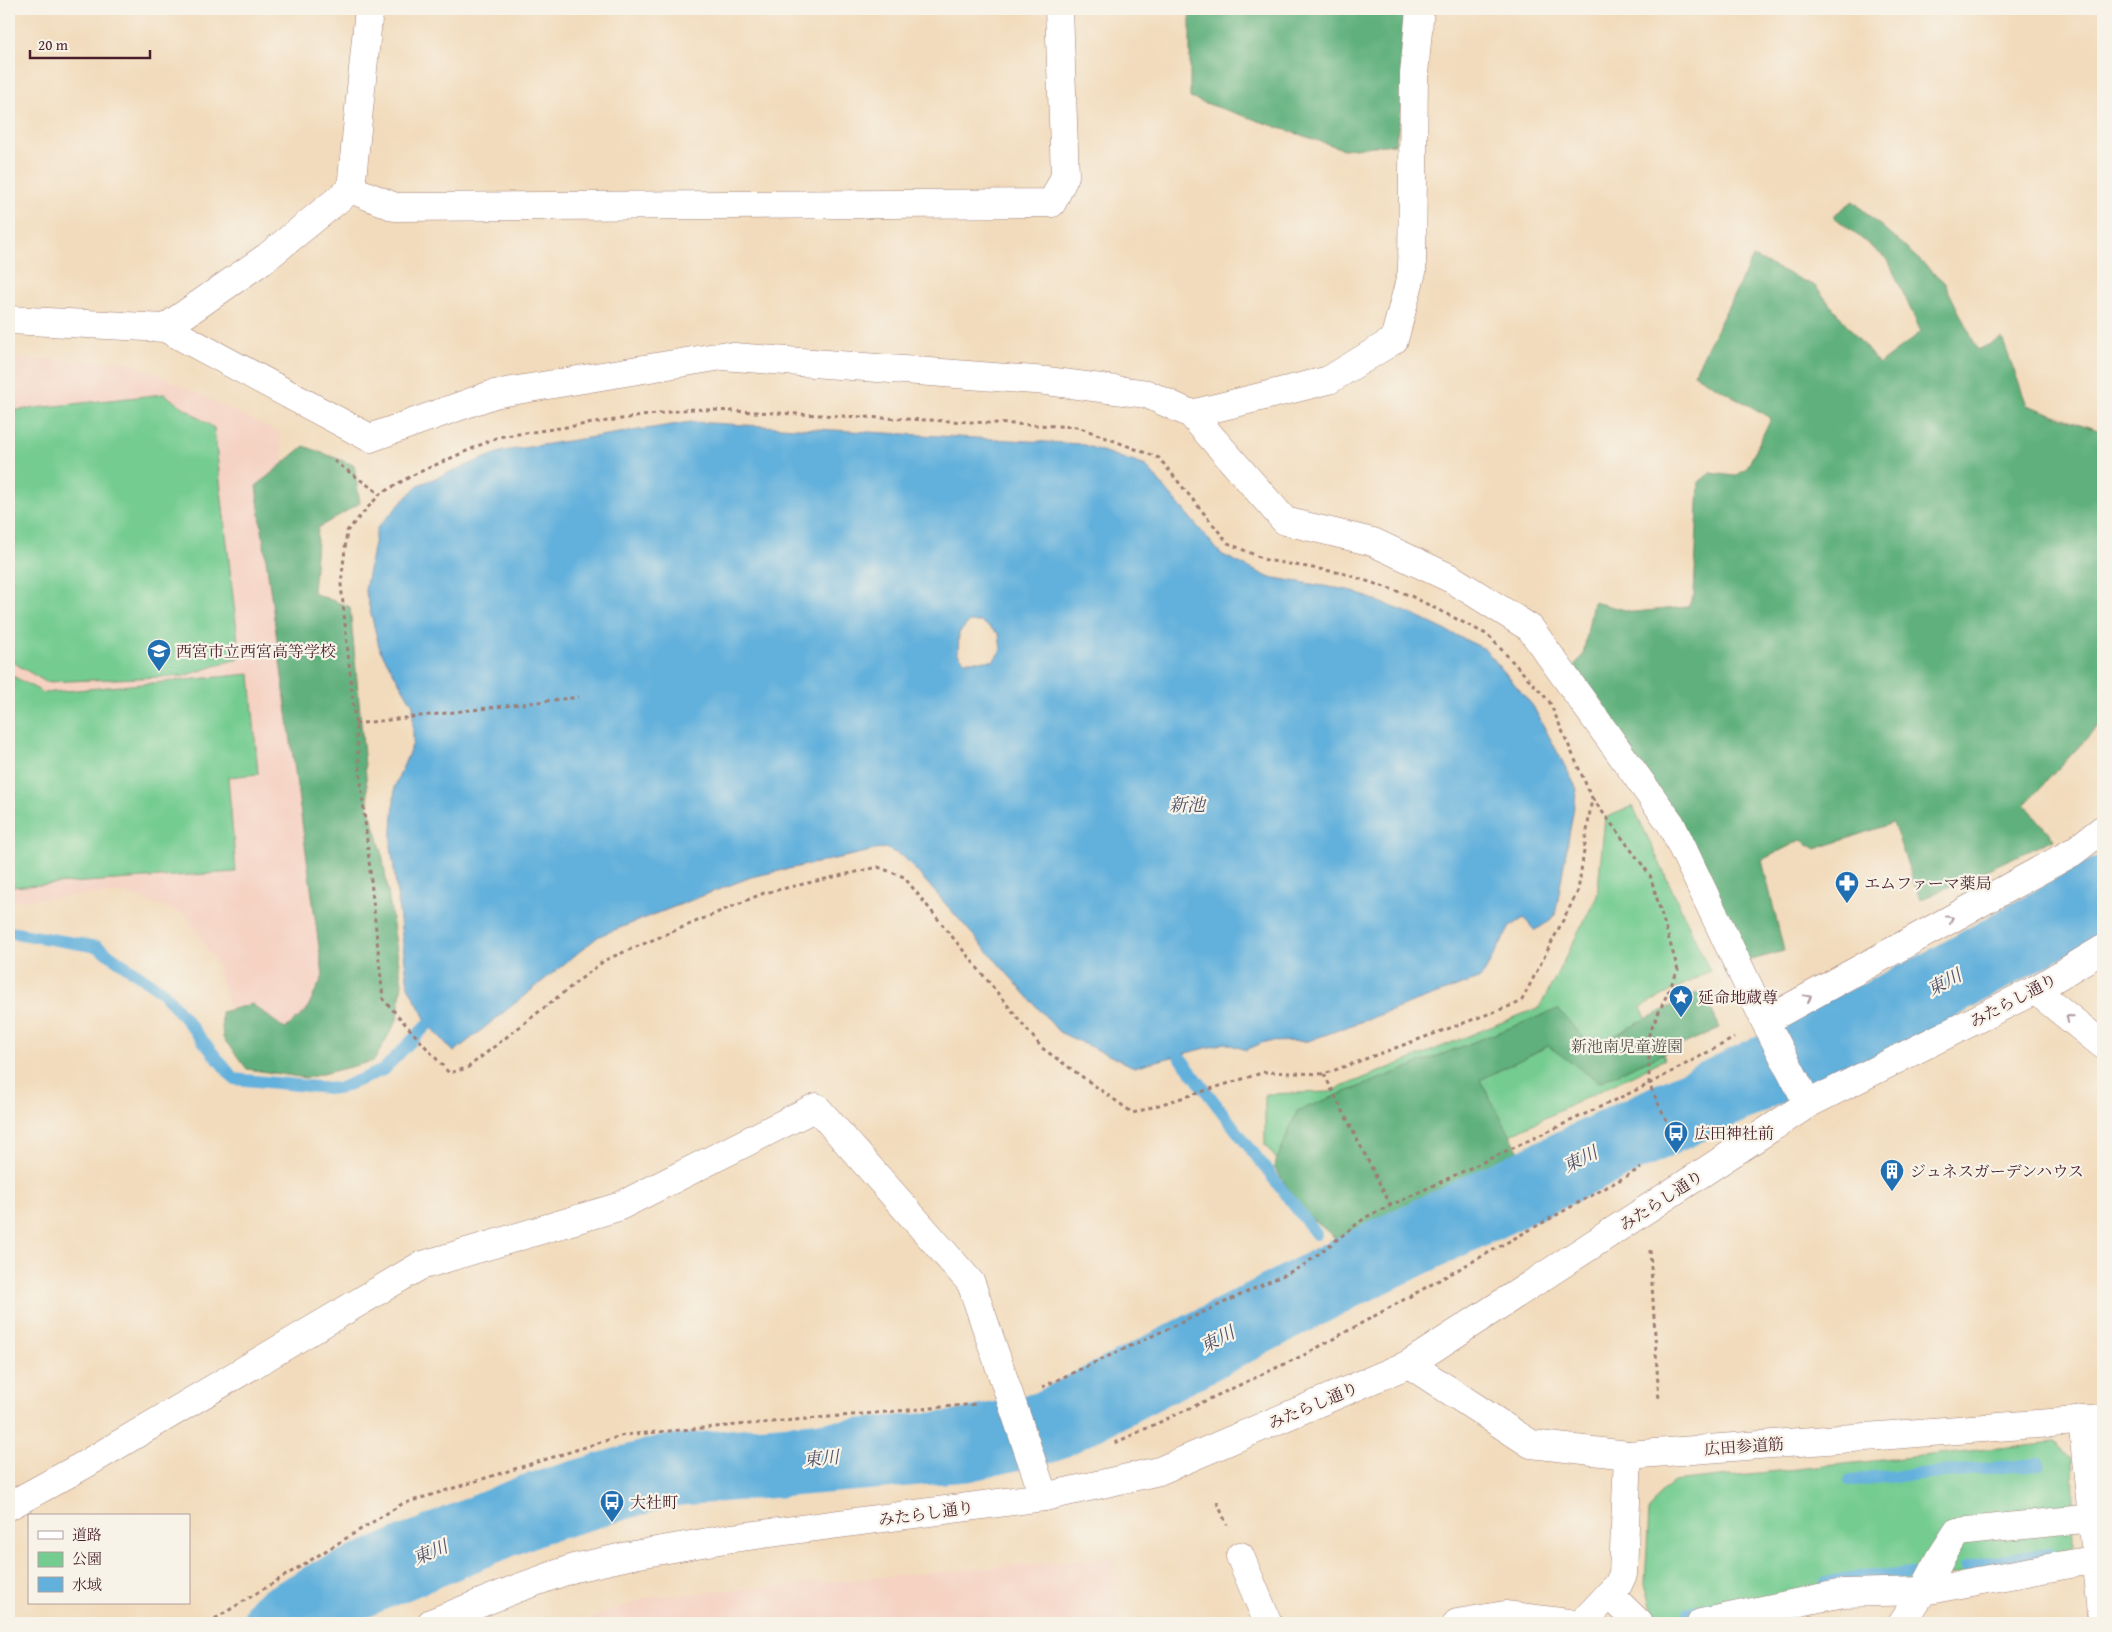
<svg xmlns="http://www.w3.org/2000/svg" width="2112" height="1632" viewBox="0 0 2112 1632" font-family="'Gentium Book Plus','Noto Serif JP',serif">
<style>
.built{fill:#f5d2c2}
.green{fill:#74cc91;stroke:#5f765e}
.forest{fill:#5fb07b;stroke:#546853}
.water{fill:#62b0dc;stroke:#566884;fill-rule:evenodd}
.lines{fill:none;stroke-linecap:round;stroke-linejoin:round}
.stream{stroke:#62b0dc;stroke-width:12}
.river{stroke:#62b0dc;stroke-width:72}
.minor-casing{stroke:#9e7d74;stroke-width:29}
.tertiary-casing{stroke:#9e7d74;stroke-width:29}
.path{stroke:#9e7d74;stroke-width:3;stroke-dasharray:4 4;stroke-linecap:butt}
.minor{stroke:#fff;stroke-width:28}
.tertiary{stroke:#fff;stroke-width:28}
.oneway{stroke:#ae9aa0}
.labels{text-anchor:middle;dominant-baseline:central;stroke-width:4.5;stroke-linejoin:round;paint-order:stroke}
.poi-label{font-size:16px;fill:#4a1f2b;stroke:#f7f3e8;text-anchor:start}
.street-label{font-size:16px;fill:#4a1f2b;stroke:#f7f3e8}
.park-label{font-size:16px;fill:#57534a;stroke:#f7f3e8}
.water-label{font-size:18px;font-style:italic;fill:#525269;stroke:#f7f3e8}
</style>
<rect width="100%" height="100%" fill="#f7f3e8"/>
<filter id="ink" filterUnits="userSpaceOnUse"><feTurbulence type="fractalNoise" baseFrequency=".02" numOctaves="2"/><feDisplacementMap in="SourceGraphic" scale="10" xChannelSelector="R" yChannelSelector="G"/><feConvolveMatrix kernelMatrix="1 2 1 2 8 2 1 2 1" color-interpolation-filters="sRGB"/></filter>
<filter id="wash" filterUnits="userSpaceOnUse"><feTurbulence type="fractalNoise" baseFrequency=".0096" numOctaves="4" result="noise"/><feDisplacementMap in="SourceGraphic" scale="20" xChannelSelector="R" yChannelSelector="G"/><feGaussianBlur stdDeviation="1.12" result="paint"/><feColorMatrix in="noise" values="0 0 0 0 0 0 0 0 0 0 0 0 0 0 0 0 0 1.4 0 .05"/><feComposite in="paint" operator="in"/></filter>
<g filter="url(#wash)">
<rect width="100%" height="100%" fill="#f2dbbc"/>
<g class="built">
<path d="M 9,358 L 133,363 L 280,433 L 356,1037 L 243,1057 L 217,965 L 185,914 L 125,893 L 9,901 Z"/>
<path d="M 1114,1557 L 1118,1623 L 591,1623 L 591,1618 L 650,1597 Z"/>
</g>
<g class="green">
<path d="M 164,394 L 214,428 L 240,658 L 184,676 L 46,682 L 9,660 L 9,411 Z"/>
<path d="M 9,674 L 44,693 L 250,674 L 258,774 L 228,777 L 236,872 L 9,887 Z"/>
<path d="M 1633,806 L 1710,971 L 1641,1007 L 1665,1059 L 1329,1224 L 1265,1145 L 1265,1094 L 1329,1092 L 1540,1007 L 1597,896 L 1605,818 Z"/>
<path d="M 2055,1442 L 2072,1458 L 2074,1544 L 2054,1558 L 1688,1620 L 1665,1622 L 1654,1616 L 1645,1584 L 1649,1512 L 1661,1492 L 1672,1482 Z"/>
</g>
<g class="forest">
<path d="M 1190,9 L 1421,9 L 1395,144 L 1343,149 L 1190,98 Z"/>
<path d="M 1853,201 L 1944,282 L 1978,350 L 2002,338 L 2027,405 L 2103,432 L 2103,721 L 2025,804 L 2054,839 L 1920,900 L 1893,823 L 1816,849 L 1801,840 L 1762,860 L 1784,951 L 1748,961 L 1574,666 L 1583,655 L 1593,602 L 1634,612 L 1688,607 L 1694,595 L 1699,482 L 1710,473 L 1736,476 L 1747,468 L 1771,418 L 1694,374 L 1753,257 L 1815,286 L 1879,364 L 1921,332 L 1888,260 L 1833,216 Z"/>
<path d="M 304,446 L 354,465 L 360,503 L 318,528 L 313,593 L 350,607 L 369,808 L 382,852 L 402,984 L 397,1020 L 374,1061 L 306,1078 L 247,1069 L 223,1038 L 221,1012 L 252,1004 L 285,1029 L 306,1011 L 323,976 L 256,486 Z"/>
<path d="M 1702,990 L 1720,1028 L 1599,1082 L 1548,1046 L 1480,1080 L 1520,1153 L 1346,1247 L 1304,1212 L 1274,1167 L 1297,1111 L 1558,1009 L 1592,1047 Z"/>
</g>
<path class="water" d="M 691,422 L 1081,444 L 1146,466 L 1221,554 L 1268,577 L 1348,590 L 1409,613 L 1485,649 L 1533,706 L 1577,789 L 1555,916 L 1535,931 L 1524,918 L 1510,927 L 1481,978 L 1308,1041 L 1264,1042 L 1246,1050 L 1225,1043 L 1134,1067 L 1059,1032 L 904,857 L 885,848 L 751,877 L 599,936 L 454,1052 L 428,1024 L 408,986 L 391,845 L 395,786 L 413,743 L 413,705 L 380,650 L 365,590 L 377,528 L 418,485 L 503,451 ZM 969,622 L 982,622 L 999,634 L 1001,650 L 993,661 L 965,661 L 958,654 L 959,633 Z"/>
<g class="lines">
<g class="stream">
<path d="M 9,932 L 98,947 L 163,992 L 234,1079 L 338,1089 L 383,1070 L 428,1024"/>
<path d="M 1179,1056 L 1316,1234"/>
<path d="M 1850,1480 L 2039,1464"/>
<path d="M 1966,1567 L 2049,1553"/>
<path d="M 1825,1583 L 1847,1578 L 1913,1573"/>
<path d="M 1689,1613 L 1711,1608"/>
</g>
<path class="river" d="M 279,1623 L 330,1594 L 531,1510 L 665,1471 L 962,1446 L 1047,1427 L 1345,1273 L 1760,1074 L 1942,984 L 2103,893"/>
</g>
</g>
<g filter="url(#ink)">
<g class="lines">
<defs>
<g id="minor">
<path d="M 351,189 L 395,207 L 1052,203 L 1065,176 L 1059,9"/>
<path d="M 9,320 L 165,328 L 370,438 L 494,394 L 722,356 L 1047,381 L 1147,394 L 1191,414 L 1285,521 L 1373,542 L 1452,579 L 1530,628 L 1671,824 L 1765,1021 L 1808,1104"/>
<path d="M 165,328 L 267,257 L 351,189 L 369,9"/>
<path d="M 1191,414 L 1329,380 L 1394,340 L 1412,272 L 1414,74 L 1420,9"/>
<path d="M 2035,990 L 2103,1045"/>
<path d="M 1765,1021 L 2073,852 L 2103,829"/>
<path d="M 2082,1420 L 2103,1623"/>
<path d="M 9,1506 L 84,1465 L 420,1266 L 618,1207 L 816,1107 L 971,1283 L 1044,1497"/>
<path d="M 1240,1556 L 1268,1623"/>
<path d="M 1609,1594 L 1639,1623"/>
<path d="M 1457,1623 L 1505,1615 L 1568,1623"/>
<path d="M 1582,1623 L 1618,1585 L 1623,1574 L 1628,1455"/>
<path d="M 1701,1623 L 1843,1593 L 1923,1591 L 1941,1557 L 1957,1532 L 2103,1517"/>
<path d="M 1902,1623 L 1923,1591 L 2097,1559"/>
</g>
<g id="tertiary">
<path d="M 1409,1364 L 1531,1444 L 1628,1455 L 2103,1419"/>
<path d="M 431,1623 L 518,1588 L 574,1568 L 628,1556 L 725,1539 L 1044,1497 L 1159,1471 L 1409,1364 L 1808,1104 L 2035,990 L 2103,949"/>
</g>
</defs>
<use href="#minor" class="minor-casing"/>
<use href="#tertiary" class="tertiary-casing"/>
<g class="path">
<path d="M 690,409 L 1078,427 L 1159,458 L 1228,543 L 1266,560 L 1342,573 L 1409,595 L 1488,635 L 1549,701 L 1592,798 L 1578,891 L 1521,1002 L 1324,1074 L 1265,1072 L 1133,1113 L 1042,1048 L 904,877 L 878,867 L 764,893 L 605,960 L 467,1068 L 449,1073 L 383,999 L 341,584 L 347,531 L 380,494 L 413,475 L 498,437 Z"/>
<path d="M 334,461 L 380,494"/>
<path d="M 355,724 L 579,697"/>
<path d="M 1592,798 L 1650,875 L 1678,970 L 1649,1034 L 1649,1084 L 1679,1147"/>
<path d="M 1324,1074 L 1391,1206"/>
<path d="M 1650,1250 L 1659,1402"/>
<path d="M 1042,1387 L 1303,1266 L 1366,1217 L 1649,1084 L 1734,1038"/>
<path d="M 1115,1443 L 1306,1354 L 1641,1168"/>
<path d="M 1217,1502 L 1227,1525"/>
<path d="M 208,1623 L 402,1504 L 624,1435 L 977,1404"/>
</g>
<use href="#minor" class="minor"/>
<use href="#tertiary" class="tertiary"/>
</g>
<defs><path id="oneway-chevron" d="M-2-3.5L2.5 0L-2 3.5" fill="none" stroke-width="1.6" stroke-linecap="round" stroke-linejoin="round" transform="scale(1.25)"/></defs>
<g class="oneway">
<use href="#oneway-chevron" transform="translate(1950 919) rotate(-29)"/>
<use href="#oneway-chevron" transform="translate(1808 998) rotate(-29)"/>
<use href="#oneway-chevron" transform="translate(2069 1018) rotate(-141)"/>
</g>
</g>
<defs>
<symbol id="school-pin" viewBox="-11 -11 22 30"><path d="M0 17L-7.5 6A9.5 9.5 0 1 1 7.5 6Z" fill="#1f6fb2" stroke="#f7f3e8"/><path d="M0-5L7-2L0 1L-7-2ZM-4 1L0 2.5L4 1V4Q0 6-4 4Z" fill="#fff"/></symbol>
<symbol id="pharmacy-pin" viewBox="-11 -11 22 30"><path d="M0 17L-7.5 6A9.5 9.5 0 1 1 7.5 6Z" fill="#1f6fb2" stroke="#f7f3e8"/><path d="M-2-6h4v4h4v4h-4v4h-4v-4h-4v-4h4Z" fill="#fff"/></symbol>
<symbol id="sight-pin" viewBox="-11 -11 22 30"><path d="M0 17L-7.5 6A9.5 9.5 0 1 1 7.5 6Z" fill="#1f6fb2" stroke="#f7f3e8"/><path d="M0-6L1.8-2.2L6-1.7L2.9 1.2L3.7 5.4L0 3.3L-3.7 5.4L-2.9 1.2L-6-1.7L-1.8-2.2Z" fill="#fff"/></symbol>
<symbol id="bus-pin" viewBox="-11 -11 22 30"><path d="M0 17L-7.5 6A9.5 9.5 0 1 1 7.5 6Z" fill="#1f6fb2" stroke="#f7f3e8"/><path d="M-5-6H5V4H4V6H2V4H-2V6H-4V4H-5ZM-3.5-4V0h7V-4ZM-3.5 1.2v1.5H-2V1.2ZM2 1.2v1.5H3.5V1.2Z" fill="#fff"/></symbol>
<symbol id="building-pin" viewBox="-11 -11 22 30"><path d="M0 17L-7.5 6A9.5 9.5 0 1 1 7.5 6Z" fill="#1f6fb2" stroke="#f7f3e8"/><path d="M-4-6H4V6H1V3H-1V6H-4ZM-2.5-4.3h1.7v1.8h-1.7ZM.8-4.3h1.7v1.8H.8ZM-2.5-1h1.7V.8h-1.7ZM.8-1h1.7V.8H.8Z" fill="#fff"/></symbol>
</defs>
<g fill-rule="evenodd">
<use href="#school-pin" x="145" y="637" width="28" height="38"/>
<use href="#pharmacy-pin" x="1833" y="869" width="28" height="38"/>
<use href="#sight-pin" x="1667" y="983" width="28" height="38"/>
<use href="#bus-pin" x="1662" y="1119" width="28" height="38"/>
<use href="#building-pin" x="1878" y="1157" width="28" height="38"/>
<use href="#bus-pin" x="598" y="1488" width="28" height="38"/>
</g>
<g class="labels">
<g class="poi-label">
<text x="176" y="651">西宮市立西宮高等学校</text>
<text x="1864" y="883">エムファーマ薬局</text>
<text x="1698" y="997">延命地蔵尊</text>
<text x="1694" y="1133">広田神社前</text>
<text x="1910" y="1171">ジュネスガーデンハウス</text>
<text x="630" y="1502">大社町</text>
</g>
<g class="street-label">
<text transform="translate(2013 1000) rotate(-28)">みたらし通り</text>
<text transform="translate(1661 1200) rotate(-33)">みたらし通り</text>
<text transform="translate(1313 1405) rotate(-23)">みたらし通り</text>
<text transform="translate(1744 1446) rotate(-4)">広田参道筋</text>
<text transform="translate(926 1513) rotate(-8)">みたらし通り</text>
</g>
<g class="park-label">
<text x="1627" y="1046">新池南児童遊園</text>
</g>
<g class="water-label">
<text x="1187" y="804">新池</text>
<text transform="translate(1944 982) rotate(-28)">東川</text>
<text transform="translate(1580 1159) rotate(-26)">東川</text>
<text transform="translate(1217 1339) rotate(-27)">東川</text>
<text transform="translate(821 1458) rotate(-5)">東川</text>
<text transform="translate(430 1552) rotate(-23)">東川</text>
</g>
</g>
<rect width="2112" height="1632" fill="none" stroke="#f7f3e8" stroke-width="30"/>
<rect x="28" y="1514" width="162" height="90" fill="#f7f3e8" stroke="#b29e9c"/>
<rect x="38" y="1531" width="25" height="8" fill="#ffffff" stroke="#b29e9c"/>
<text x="72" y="1540" font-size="15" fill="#4a1f2b">道路</text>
<rect x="38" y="1552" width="25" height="15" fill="#74cc91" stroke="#b29e9c"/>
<text x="72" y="1564" font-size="15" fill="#4a1f2b">公園</text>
<rect x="38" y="1577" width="25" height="15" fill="#62b0dc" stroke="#b29e9c"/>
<text x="72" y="1590" font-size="15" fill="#4a1f2b">水域</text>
<path d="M30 50v8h120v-8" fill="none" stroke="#4a1f2b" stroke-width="2.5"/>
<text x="38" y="50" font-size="15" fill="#4a1f2b" stroke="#f7f3e8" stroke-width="4" paint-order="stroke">20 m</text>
</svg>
